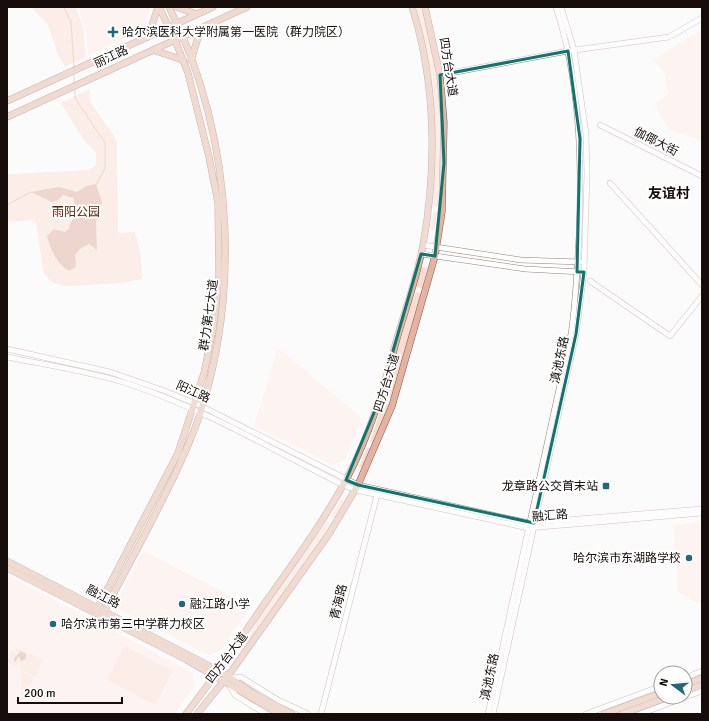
<svg xmlns="http://www.w3.org/2000/svg" width="709" height="721" viewBox="0 0 709 721" font-family="Signika,'Noto Sans SC',sans-serif">
<style>
.built{fill:#ffe9e2}
.green{fill:#faded3}
.water{fill:#dca996}
.lines{fill:none;stroke-linecap:round;stroke-linejoin:round}
.stream{stroke:#dca996;stroke-width:1}
.minor-casing{stroke:#988077;stroke-width:6}
.major-casing{stroke:#8f5945;stroke-width:7}
.minor{stroke:#fff;stroke-width:5}
.major{stroke:#e3b4a3;stroke-width:6}
.marked{fill:none;stroke:#0f766e;stroke-width:3;stroke-linejoin:round}
.poi-dot{fill:#236579;stroke:#fff;stroke-width:1.5}
.labels{text-anchor:middle;dominant-baseline:central;stroke-width:4;stroke-linejoin:round;paint-order:stroke}
.poi-label{font-size:12px;fill:#160d0a;stroke:#fff;text-anchor:start}
.street-label{font-size:12px;fill:#160d0a;stroke:#fff}
.park-label{font-size:12px;fill:#5d1f04;stroke:#fff}
.quarter-label{font-size:14px;font-weight:bold;fill:#160d0a;stroke:#fff}
</style>
<rect width="100%" height="100%" fill="#fbfbfb"/>
<g class="built">
<path d="M 78,7 L 149,7 L 150,10 L 144,30 L 88,56 L 86,34 Z"/>
<path d="M 702,30 L 702,140 L 669,130 L 654,104 L 668,94 L 664,73 L 654,60 L 692,35 Z"/>
<path d="M 278,348 L 362,418 L 345,460 L 333,465 L 254,426 Z"/>
<path d="M 696,522 L 702,525 L 702,602 L 695,602 L 678,591 L 673,525 Z"/>
<path d="M 143,551 L 251,606 L 219,652 L 208,655 L 119,610 L 117,601 Z"/>
<path d="M 7,575 L 192,672 L 195,686 L 174,714 L 7,714 Z"/>
</g>
<g class="green">
<path d="M 31,7 L 76,7 L 83,28 L 86,57 L 65,67 L 58,55 L 48,25 Z"/>
<path d="M 416,7 L 421,7 C 443,70 445,140 438,206 L 435,207 L 433,205 L 435,157 L 421,29 Z"/>
<path d="M 89,89 L 91,103 L 114,136 L 117,144 L 118,233 L 135,232 L 141,256 L 142,279 L 121,283 L 88,285 L 63,286 L 51,282 L 44,274 L 36,224 L 34,220 L 7,222 L 7,174 L 89,170 L 96,165 L 96,153 L 84,140 L 61,103 Z"/>
<path d="M 433,212 L 438,212 L 434,230 L 430,230 Z"/>
<path d="M 421,267 L 427,268 L 422,289 L 416,287 Z"/>
<path d="M 416,292 L 421,293 L 392,398 L 385,395 L 387,386 L 410,307 Z"/>
<path d="M 383,402 L 389,403 L 389,407 L 374,443 L 370,442 Z"/>
<path d="M 367,447 L 371,449 L 362,468 L 359,467 Z"/>
<path d="M 341,499 L 344,501 L 334,518 L 331,516 Z"/>
<path d="M 327,521 L 330,524 L 317,547 L 249,642 L 247,640 L 265,608 Z"/>
<path d="M 14,646 L 43,660 L 35,677 L 20,669 L 19,658 Z"/>
<path d="M 124,646 L 173,671 L 155,705 L 107,680 Z"/>
<path d="M 13,649 L 18,659 L 18,668 L 7,662 Z"/>
<path d="M 20,671 L 34,678 L 22,702 Z"/>
</g>
<g class="water">
<path d="M 96,184 L 102,202 L 96,223 L 97,250 L 89,244 L 80,249 L 75,255 L 76,267 L 69,271 C 56,263 51,250 47,236 L 54,229 L 65,232 L 69,229 C 72,212 81,221 73,198 L 63,195 L 58,200 L 52,202 L 31,192 L 59,187 L 77,192 L 86,186 Z"/>
<path d="M 21,651 L 26,654 L 26,659 L 21,661 L 19,656 L 14,663 L 14,658 Z"/>
</g>
<g class="lines">
<g class="stream">
<path d="M 64,7 L 71,22 L 74,68"/>
<path d="M 74,74 L 74,82"/>
<path d="M 75,90 L 75,98 L 105,143 L 105,168 L 96,185"/>
<path d="M 7,205 L 31,192"/>
</g>
<defs>
<g id="minor">
<path d="M 440,75 L 568,51 L 669,37 L 702,18"/>
<path d="M 600,125 L 702,176"/>
<path d="M 610,183 L 702,285"/>
<path d="M 423,245 L 521,260 L 581,262"/>
<path d="M 421,254 L 525,269 L 581,272"/>
<path d="M 590,281 L 670,336 L 702,296"/>
<path d="M 7,349 L 110,372 L 165,391 L 201,406 L 358,485 L 529,523 L 702,509"/>
<path d="M 7,357 C 47,365 87,371 126,383 C 202,408 272,449 343,485 L 356,490 L 528,528 L 702,513"/>
<path d="M 231,678 L 241,677 L 278,700 L 308,714"/>
<path d="M 685,678 L 702,671"/>
<path d="M 229,685 L 235,695 L 266,714"/>
<path d="M 321,714 L 377,495"/>
<path d="M 488,714 L 571,334 C 576,301 577,269 579,236 C 582,159 580,81 556,7"/>
<path d="M 493,714 L 576,334 L 584,272 L 587,174 L 586,134 L 574,50 L 561,7"/>
<path d="M 586,714 L 661,686"/>
<path d="M 640,714 L 702,691"/>
</g>
<g id="major">
<path d="M 176,7 L 197,14"/>
<path d="M 148,37 L 158,7"/>
<path d="M 153,50 L 183,60"/>
<path d="M 191,60 L 201,28"/>
<path d="M 7,101 L 213,7"/>
<path d="M 7,117 L 247,7"/>
<path d="M 7,561 L 219,671 L 258,696 L 292,714"/>
<path d="M 7,568 L 185,659 L 280,714"/>
<path d="M 98,607 L 178,453 L 204,373 L 213,329 L 219,278 L 218,203 L 209,157 L 188,73 L 175,40 L 159,7"/>
<path d="M 105,610 C 132,558 162,505 186,450 C 245,316 236,137 169,7"/>
<path d="M 685,685 L 702,678"/>
<path d="M 685,691 L 702,685"/>
<path d="M 186,714 C 214,678 239,641 265,603 C 293,563 322,524 346,480 C 369,437 383,390 396,342 C 405,310 417,278 423,245 C 437,168 436,82 412,7"/>
<path d="M 197,714 L 228,676 L 329,534 L 358,485 L 392,406 L 435,256 L 442,212 L 444,122 L 440,75 L 425,7"/>
<path d="M 604,714 L 661,693"/>
<path d="M 622,714 L 668,697"/>
</g>
</defs>
<use href="#minor" class="minor-casing"/>
<use href="#major" class="major-casing"/>
<use href="#minor" class="minor"/>
<use href="#major" class="major"/>
</g>
<path d="M0 0H709V721H0ZM 568,51 L 580,139 L 577,272 L 584,272 L 576,334 L 534,523 L 358,485 L 346,480 L 378,403 L 421,254 L 435,256 L 444,163 L 440,75 Z" fill="#fbfbfb" fill-opacity=".55" fill-rule="evenodd"/>
<path class="marked" d="M 568,51 L 580,139 L 577,272 L 584,272 L 576,334 L 534,523 L 358,485 L 346,480 L 378,403 L 421,254 L 435,256 L 444,163 L 440,75 Z"/>
<g class="poi-dot">
<path d="M111 26h4v4h4v4h-4v4h-4v-4h-4v-4h4z"/>
<rect x="602" y="482" width="8" height="8" rx="2"/>
<circle cx="689" cy="558" r="4"/>
<circle cx="182" cy="604" r="4"/>
<circle cx="53" cy="624" r="4"/>
</g>
<g class="labels">
<g class="poi-label">
<text x="122" y="32">哈尔滨医科大学附属第一医院（群力院区）</text>
<text x="598" y="486" text-anchor="end">龙章路公交首末站</text>
<text x="681" y="558" text-anchor="end">哈尔滨市东湖路学校</text>
<text x="190" y="604">融江路小学</text>
<text x="61" y="624">哈尔滨市第三中学群力校区</text>
</g>
<g class="street-label">
<text transform="translate(111 57) rotate(-25)">丽江路</text>
<text transform="translate(448 67) rotate(81)">四方台大道</text>
<text transform="translate(656 142) rotate(27)">伽倻大街</text>
<text transform="translate(209 315) rotate(-82)">群力第七大道</text>
<text transform="translate(560 360) rotate(-78)">滇池东路</text>
<text transform="translate(387 383) rotate(-73)">四方台大道</text>
<text transform="translate(193 392) rotate(24)">阳江路</text>
<text transform="translate(550 516) rotate(-5)">融汇路</text>
<text transform="translate(103 597) rotate(27)">融江路</text>
<text transform="translate(339 602) rotate(-76)">青海路</text>
<text transform="translate(227 658) rotate(-53)">四方台大道</text>
<text transform="translate(490 677) rotate(-78)">滇池东路</text>
</g>
<g class="park-label">
<text x="76" y="212">雨阳公园</text>
</g>
<g class="quarter-label">
<text x="669" y="193">友谊村</text>
</g>
</g>
<rect width="709" height="721" fill="none" stroke="#160d0a" stroke-width="16"/>
<g transform="translate(673 685) rotate(286)"><circle r="19" fill="#ffffff" stroke="#a29e9d"/>
<path d="M0-3L7 15L0 10L-7 15Z" fill="#236579"/>
<text y="-6" font-size="11" font-weight="bold" text-anchor="middle" fill="#160d0a">N</text>
</g>
<path d="M18 697v6h104v-6" fill="none" stroke="#160d0a" stroke-width="2"/>
<text x="24" y="697" font-size="12" fill="#160d0a" stroke="#ffffff" stroke-width="3" paint-order="stroke">200 m</text>
</svg>
